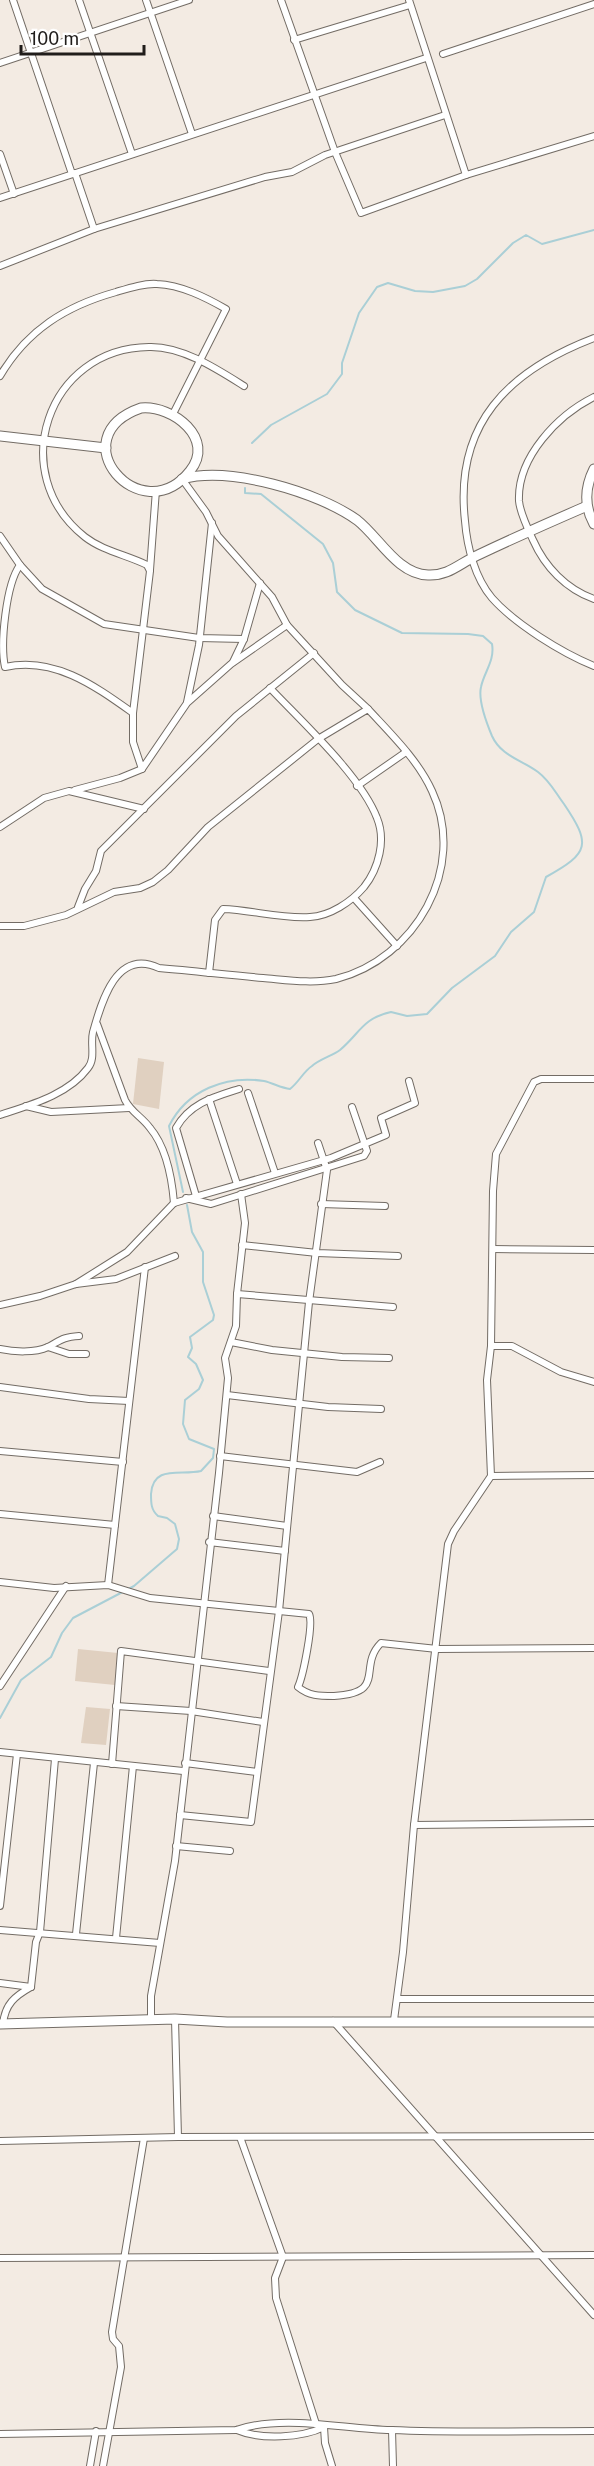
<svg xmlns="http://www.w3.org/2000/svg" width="594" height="2466" viewBox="0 0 594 2466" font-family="'Public Sans',sans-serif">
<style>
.green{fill:#e0d0c0}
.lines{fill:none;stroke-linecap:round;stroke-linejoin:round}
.stream{stroke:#aacfd6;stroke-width:2}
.street-casing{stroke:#736c65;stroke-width:8}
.secondary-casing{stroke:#736c65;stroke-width:11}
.street{stroke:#fff;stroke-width:6}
.secondary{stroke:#fff;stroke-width:9}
</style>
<rect width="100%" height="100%" fill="#f3ebe3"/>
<g class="green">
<path d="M 138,1058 L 164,1062 L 159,1109 L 133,1104 Z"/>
<path d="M 78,1649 L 118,1653 L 115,1685 L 75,1681 Z"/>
<path d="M 86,1707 L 110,1709 L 106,1745 L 81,1743 Z"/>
</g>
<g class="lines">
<g class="stream">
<path d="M 252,443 L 271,425 L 327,394 L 342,374 L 342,363 L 359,313 L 377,287 L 388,283 L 415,291 L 433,292 L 465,286 L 477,279 L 513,243 L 526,235 L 542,244 L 594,230"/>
<path d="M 183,1192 L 169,1126 C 187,1090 226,1075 264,1081 C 273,1083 281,1088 290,1089 C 299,1082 303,1072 312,1066 C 320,1059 332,1056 340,1050 C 360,1033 363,1018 391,1012 L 407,1016 L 427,1014 L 452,988 L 495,956 L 511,932 L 534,912 L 546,877 C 590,853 591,844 564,804 C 555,792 550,781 538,772 C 522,760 501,756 492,736 C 487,724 478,700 481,687 C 484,672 495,661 492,644 L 483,636 L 468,634 L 402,633 L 355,610 L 337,592 L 333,563 L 323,544 L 261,494 L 245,493 L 245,488"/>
<path d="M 0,1718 L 21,1680 L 51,1657 L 62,1633 L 73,1618 L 134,1586 L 177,1549 L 179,1539 L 175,1524 L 167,1518 L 158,1516 C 151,1510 151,1503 151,1494 C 153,1464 181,1476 201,1471 L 213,1458 L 214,1449 L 189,1439 L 183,1424 L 185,1400 L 199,1389 L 203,1380 L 196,1364 L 188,1357 L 192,1348 L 190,1337 L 213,1320 L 214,1315 L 203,1282 L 203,1252 L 192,1232 L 187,1205"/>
</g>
<defs>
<g id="street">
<path d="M 13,0 L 72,174"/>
<path d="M 79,0 L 132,154"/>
<path d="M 146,0 L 192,134"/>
<path d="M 281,0 L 335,152 L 361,213 L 466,175 L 594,136"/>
<path d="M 409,0 L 466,175"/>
<path d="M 294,40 L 410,5"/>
<path d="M 443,54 L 594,4"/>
<path d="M 0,63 L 189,0"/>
<path d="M 0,154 L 14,194"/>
<path d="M 75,173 L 94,229"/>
<path d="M 0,198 L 426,58"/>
<path d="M 0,266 L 94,229 L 265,177 L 292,172 L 325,155 L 445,115"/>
<path d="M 594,338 C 508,371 454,424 465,521 C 467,547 475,578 492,598 C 515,624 562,653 594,666"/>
<path d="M 0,376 C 27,330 66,306 116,292 C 129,288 144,283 157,284 C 181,285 205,297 226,309 L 173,414"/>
<path d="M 594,397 C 558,415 517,457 519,501 C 520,513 528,529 533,540 C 545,567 566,589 594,599"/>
<path d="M 182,479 L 206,512 L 218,536 L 272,597 L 287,625 L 342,685 L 368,709"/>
<path d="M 0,536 L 20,565 L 42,589 L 104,624 L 199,638 L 244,639"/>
<path d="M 20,565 C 6,584 0,644 5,667 C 54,656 95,686 133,713 L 133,742 L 142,769 L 187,703 L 231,664 L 287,625"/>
<path d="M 150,570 L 156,490"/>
<path d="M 233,662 L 244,639 L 260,583"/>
<path d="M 187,702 L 199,645 L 212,523"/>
<path d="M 133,713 L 150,571 L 147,565 C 127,555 103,551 85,537 C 5,474 47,348 149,347 C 182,346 217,369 244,386"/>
<path d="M 357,786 L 406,752"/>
<path d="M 75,790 L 120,778 L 142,769"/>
<path d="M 0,827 L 44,798 L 69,791 L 144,809"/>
<path d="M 354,898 L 397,946"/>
<path d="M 78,907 L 85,889 L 96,871 L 101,851 L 236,716 L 314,653"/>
<path d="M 0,926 L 24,926 L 66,915 L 114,892 L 140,888 L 153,882 L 168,870 L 208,827 L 318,739 L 368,709 C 391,734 418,760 432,791 C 468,868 415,959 336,979 C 312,984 287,980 263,978 C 229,975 194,971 159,968 C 117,948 102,1000 93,1032 C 90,1044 96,1058 88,1068 C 68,1095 30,1105 0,1115"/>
<path d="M 209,973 L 215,920 L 223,909 C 252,910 281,919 310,917 C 330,916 351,902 364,887 C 379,868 386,840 377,818 C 361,776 302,722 270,688"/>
<path d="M 97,1024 L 125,1100 C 131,1112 142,1117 150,1128 C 166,1147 172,1179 174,1203"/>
<path d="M 248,1093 L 275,1173"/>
<path d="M 209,1099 L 237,1184"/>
<path d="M 26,1106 L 51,1112 L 129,1108"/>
<path d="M 196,1196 L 176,1128 C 190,1103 214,1097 239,1089"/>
<path d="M 186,1198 L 211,1204 L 364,1156 L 367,1151 L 352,1107"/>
<path d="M 321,1204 L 385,1206"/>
<path d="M 242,1245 L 317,1253 L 398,1256"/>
<path d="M 493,1249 L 594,1250"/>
<path d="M 76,1284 L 127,1252 L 174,1203 L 331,1158 L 386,1135 L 381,1118 L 415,1103 L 409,1081"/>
<path d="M 237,1294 L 393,1307"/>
<path d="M 0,1305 L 40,1296 L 76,1284 L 116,1279 L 175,1256"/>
<path d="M 231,1342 L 272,1350 L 342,1357 L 389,1358"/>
<path d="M 491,1346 L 512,1346 L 561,1372 L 594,1382"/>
<path d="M 48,1347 L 69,1354 L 86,1354"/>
<path d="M 0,1349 C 14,1352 35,1353 48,1347 C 61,1340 63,1337 79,1336"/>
<path d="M 0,1387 L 89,1399 L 129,1401"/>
<path d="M 227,1395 L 328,1407 L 381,1409"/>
<path d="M 0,1451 L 123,1462"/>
<path d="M 220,1456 L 357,1472 L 380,1462"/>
<path d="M 491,1476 L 594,1475"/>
<path d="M 0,1514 L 115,1525"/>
<path d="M 213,1516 L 287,1526"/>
<path d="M 209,1542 L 285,1551"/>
<path d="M 0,1582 L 54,1588 L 108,1585 L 150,1598 L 309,1614 C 314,1623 303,1676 298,1687 C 309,1696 319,1696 334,1696 C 388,1693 357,1667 381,1643 L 437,1649 L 594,1648"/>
<path d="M 108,1585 L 145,1267"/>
<path d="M 0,1686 L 66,1586"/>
<path d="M 116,1706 L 191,1711 L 263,1722"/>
<path d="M 0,1752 L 183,1771"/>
<path d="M 185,1763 L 257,1772"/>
<path d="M 112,1764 L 121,1651 L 269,1671"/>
<path d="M 180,1815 L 251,1822 L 279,1611 L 309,1302 L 327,1170 L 318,1143"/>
<path d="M 414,1825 L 594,1823"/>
<path d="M 176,1846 L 230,1851"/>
<path d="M 0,1906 L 17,1754"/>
<path d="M 0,1930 L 160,1943"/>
<path d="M 76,1934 L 94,1763"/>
<path d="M 116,1938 L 133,1766"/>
<path d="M 0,1983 L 31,1987"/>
<path d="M 31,1987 L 36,1942 L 40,1932 L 55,1759"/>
<path d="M 397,1999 L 594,1999"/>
<path d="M 175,2019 L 178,2137"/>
<path d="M 151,2020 L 151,1996 L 175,1861 L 219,1473 L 228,1378 L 225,1358 L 236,1326 L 237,1294 L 245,1223 L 241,1194"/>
<path d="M 394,2020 L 403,1952 L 414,1825 L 448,1544 L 454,1531 L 491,1476 L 487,1380 L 491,1346 L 493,1191 L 496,1154 L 534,1082 L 541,1079 L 594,1079"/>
<path d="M 333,2021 L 594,2315"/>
<path d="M 3,2024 C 5,2004 15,1996 31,1987"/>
<path d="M 240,2137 L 283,2257 L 275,2278 L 276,2298 L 316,2424"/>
<path d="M 0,2141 L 178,2137 L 594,2136"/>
<path d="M 0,2258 L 594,2255"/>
<path d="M 237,2430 C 260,2440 302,2438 324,2427 L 325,2443 L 332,2466"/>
<path d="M 392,2430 L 393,2466"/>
<path d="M 0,2434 L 236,2430 C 284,2414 342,2429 391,2430 C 459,2433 527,2431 594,2431"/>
<path d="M 90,2466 L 96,2431"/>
<path d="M 103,2466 L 121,2367 L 119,2346 L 113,2339 L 112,2332 L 144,2138"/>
</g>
<g id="secondary">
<path d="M 141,408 C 173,405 216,439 190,471 C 141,533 58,437 141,408 Z"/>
<path d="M 0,436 L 106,448"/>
<path d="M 594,469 C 585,487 584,506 594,524"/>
<path d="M 182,479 C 230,466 318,492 357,520 C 379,537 397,574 428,575 C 449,576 460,563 478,555 C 514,538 550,522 587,506"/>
<path d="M 0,2024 L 175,2019 L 227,2022 L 594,2022"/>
</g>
</defs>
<use href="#street" class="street-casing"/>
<use href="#secondary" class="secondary-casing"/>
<use href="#street" class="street"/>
<use href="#secondary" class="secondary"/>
</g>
<path d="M21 45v9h123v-9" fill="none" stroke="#201d1b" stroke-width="3"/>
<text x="30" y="45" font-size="18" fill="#201d1b" stroke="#ffffff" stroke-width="4.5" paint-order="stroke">100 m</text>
</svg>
